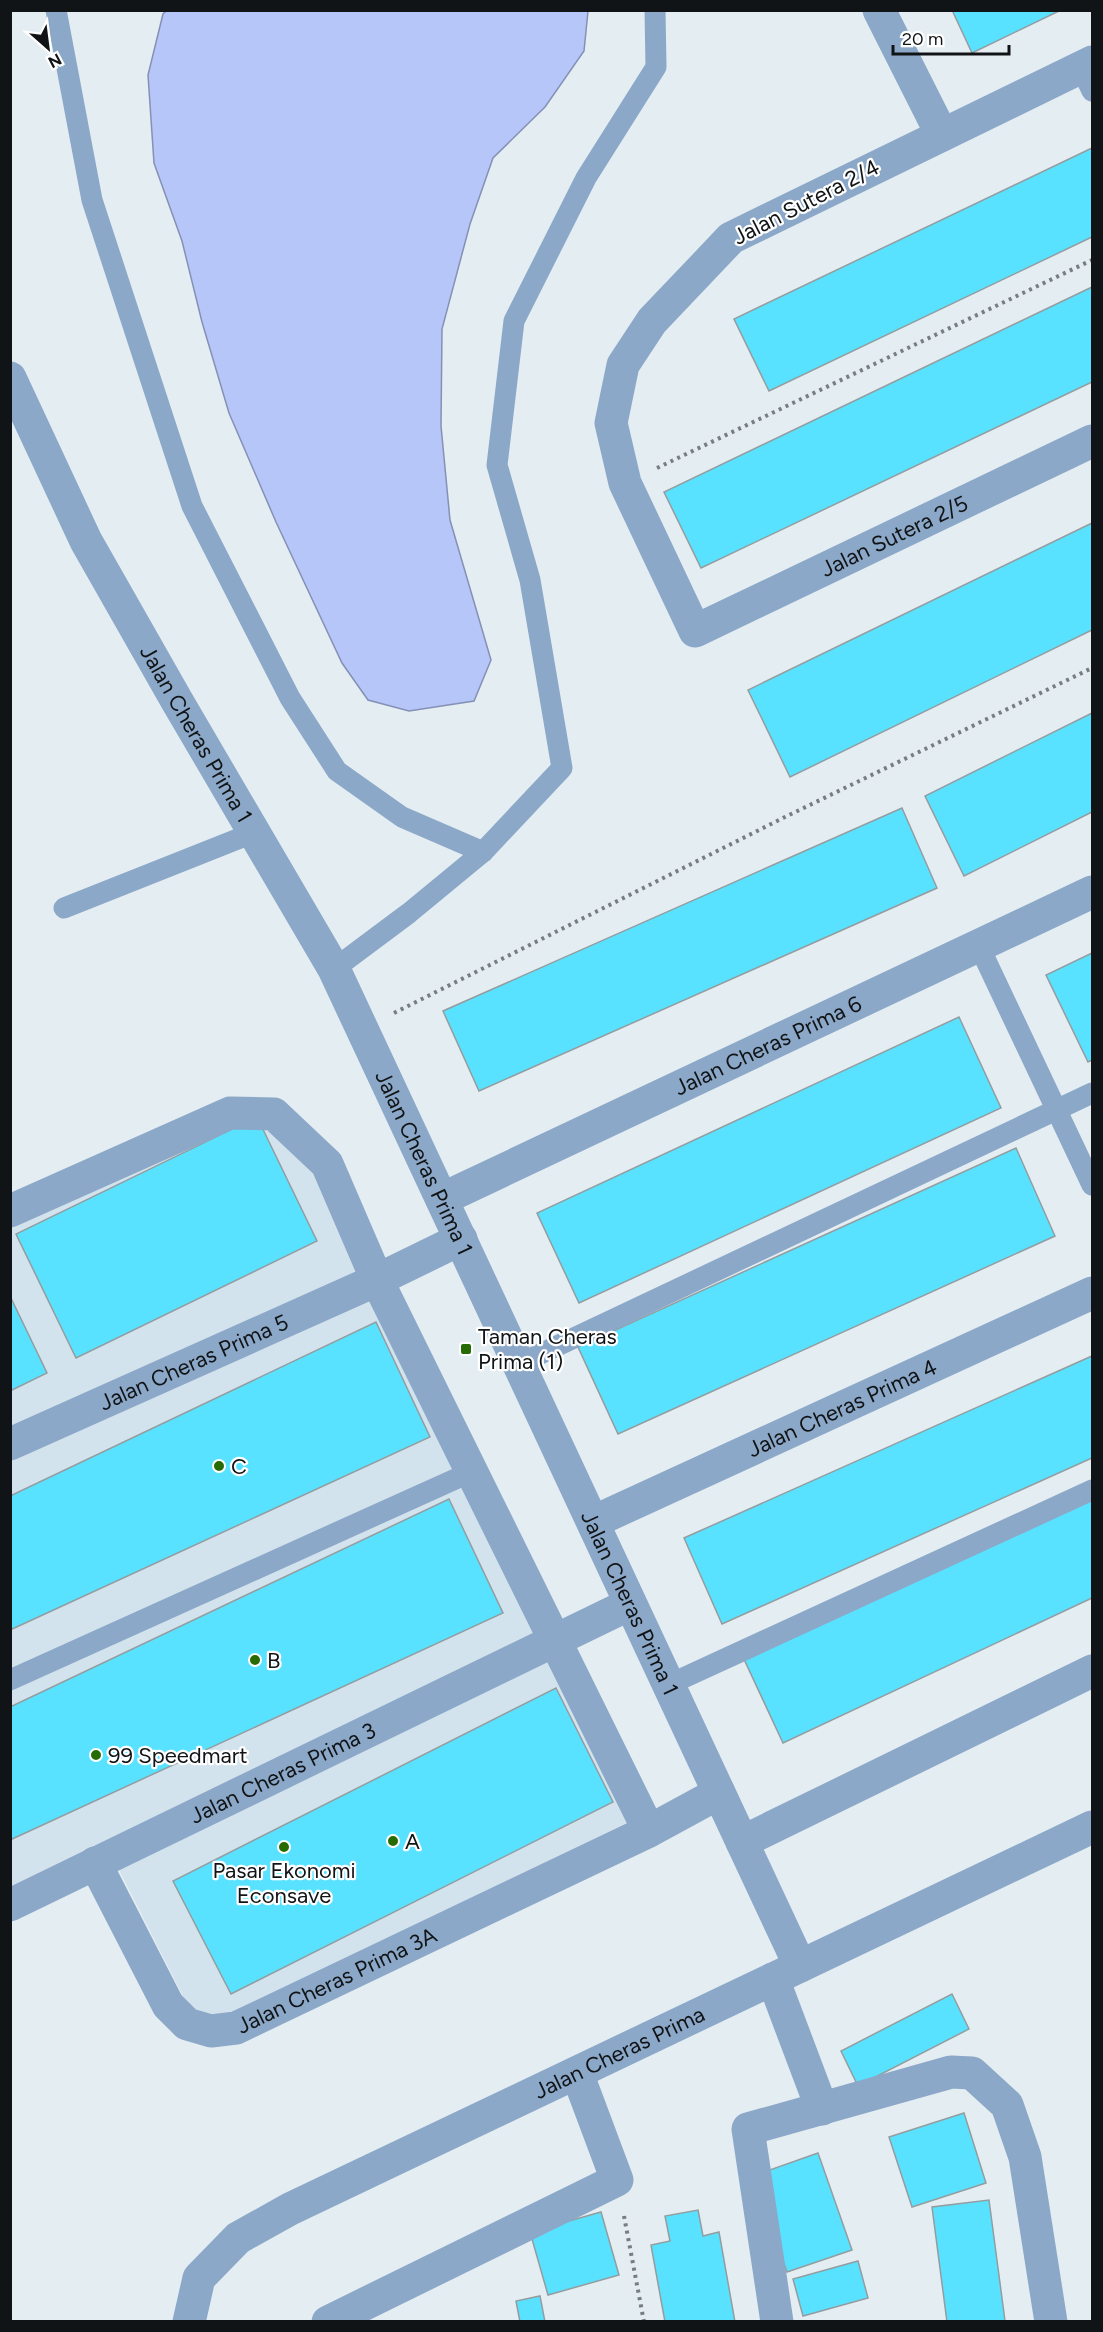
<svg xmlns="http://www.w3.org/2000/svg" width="1103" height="2332" viewBox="0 0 1103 2332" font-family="Figtree,sans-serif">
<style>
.built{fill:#d3e3ed}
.water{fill:#b6c6f9;stroke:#8491b5;stroke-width:1.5}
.building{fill:#59e2ff;stroke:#939da0;stroke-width:1.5}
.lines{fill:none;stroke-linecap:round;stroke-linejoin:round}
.path{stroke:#777d80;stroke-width:4;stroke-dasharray:3 4.5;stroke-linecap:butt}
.lane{stroke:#8ca8c8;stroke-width:21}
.street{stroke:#8ca8c8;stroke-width:33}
.poi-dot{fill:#276b04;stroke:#fff;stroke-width:2}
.labels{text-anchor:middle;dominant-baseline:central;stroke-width:4.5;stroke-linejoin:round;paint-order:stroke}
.street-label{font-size:22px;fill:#111416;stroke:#fff}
.poi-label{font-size:22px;fill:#111416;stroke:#fff;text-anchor:start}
</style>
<rect width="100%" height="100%" fill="#e4edf2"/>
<path class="built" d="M 230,1125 L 273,1129 L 316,1172 L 628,1822 L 232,2015 L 206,2016 L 188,2006 L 106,1844 L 11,1890 L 11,1225 Z"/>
<path class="water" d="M 166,11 L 588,11 L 584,51 L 545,107 L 493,158 L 470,224 L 442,329 L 441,426 L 450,520 L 491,660 L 474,701 L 409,711 L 368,700 L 342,663 L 276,522 L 229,413 L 202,322 L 182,241 L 154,163 L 148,75 L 163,14 Z"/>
<g class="building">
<path d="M 952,10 L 1061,10 L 972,53 Z"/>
<path d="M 1092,148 L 1092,237 L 769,391 L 734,319 Z"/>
<path d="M 1092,287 L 1092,382 L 701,568 L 664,492 Z"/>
<path d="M 1092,523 L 1092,630 L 790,777 L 748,690 Z"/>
<path d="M 1092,713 L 1092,812 L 964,876 L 925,796 Z"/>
<path d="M 902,808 L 937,888 L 479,1091 L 443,1011 Z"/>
<path d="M 1092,953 L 1092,1060 L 1088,1062 L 1046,975 Z"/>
<path d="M 959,1017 L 1001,1108 L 579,1303 L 537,1213 Z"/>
<path d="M 257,1117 L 317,1241 L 76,1358 L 16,1234 Z"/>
<path d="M 1016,1148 L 1055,1236 L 618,1434 L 578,1347 Z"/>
<path d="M 10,1296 L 47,1373 L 10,1391 Z"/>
<path d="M 376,1322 L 430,1437 L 10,1630 L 10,1496 Z"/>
<path d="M 1092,1356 L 1092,1458 L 722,1624 L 684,1538 Z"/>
<path d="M 1092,1494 L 1092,1598 L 783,1743 L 743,1657 Z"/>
<path d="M 449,1499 L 503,1613 L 10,1840 L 10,1707 Z"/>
<path d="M 556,1688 L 613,1802 L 231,1994 L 173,1881 Z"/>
<path d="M 952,1994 L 969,2029 L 858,2086 L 841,2051 Z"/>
<path d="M 964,2113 L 986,2183 L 912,2207 L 889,2137 Z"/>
<path d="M 818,2153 L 852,2250 L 787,2272 L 753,2176 Z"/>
<path d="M 989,2200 L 1005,2321 L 947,2322 L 932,2207 Z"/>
<path d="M 698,2210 L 703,2236 L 719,2232 L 735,2322 L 665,2322 L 651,2245 L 670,2241 L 665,2216 Z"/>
<path d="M 601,2212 L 619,2275 L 548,2295 L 530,2232 Z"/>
<path d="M 858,2261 L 868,2298 L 803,2316 L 793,2279 Z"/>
<path d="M 540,2296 L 545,2322 L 520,2322 L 516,2301 Z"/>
</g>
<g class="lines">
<g class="path">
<path d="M 657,468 L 1092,260"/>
<path d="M 394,1013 L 785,817 L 1092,668"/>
<path d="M 624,2216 L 644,2322"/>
</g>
<g class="lane">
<path d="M 56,10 L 92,200 L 192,506 L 290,698 L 337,771 L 402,817 L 483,852"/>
<path d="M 1081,68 L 1092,91"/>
<path d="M 64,908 L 253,833"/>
<path d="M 979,946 L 1092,1185"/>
<path d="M 334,969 L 409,913 L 483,852 L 562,768 L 530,580 L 497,465 L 514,321 L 586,178 L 656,67 L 655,10"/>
<path d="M 519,1364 L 1092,1093"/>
<path d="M 10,1680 L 471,1472"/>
<path d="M 668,1685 L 1092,1490"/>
</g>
<g class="street">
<path d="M 879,10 L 942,135"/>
<path id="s1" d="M 1092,62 L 731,238 L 652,321 L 623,365 L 611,423 L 625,483 L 695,631 L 1092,441"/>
<path id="s2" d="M 10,378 L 86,541 L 177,701 L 334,969 L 800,1966"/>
<path id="s3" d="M 442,1199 L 1092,892"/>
<path d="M 10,1211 L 230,1113 L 274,1114 L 327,1164 L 377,1280 L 649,1831"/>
<path id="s4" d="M 10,1444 L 377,1280 L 461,1239"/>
<path id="s5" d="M 593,1522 L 1092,1293"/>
<path d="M 742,1842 L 1092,1671"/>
<path id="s6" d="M 95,1863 L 168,2005 L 187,2024 L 211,2031 L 236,2028 L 649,1831 L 719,1793"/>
<path id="s7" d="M 10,1905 L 630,1604"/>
<path d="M 773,1979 L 822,2109"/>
<path id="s8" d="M 189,2322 L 199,2278 L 238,2238 L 290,2209 L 1092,1827"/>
<path d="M 328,2322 L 617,2180 L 577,2073"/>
<path d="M 777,2322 L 748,2129 L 951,2072 L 972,2073 L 1007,2105 L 1025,2157 L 1051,2322"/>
</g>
</g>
<g class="poi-dot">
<rect x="460" y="1343" width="12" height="12" rx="3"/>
<circle cx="219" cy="1466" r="6"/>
<circle cx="255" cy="1660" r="6"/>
<circle cx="96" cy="1755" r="6"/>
<circle cx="393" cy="1841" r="6"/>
<circle cx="284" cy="1847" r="6"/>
</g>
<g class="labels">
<g class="street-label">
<text transform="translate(806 202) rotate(-27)">Jalan Sutera 2/4</text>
<text stroke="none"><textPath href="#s1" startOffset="1074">Jalan Sutera 2/5</textPath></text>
<text stroke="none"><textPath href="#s2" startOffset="402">Jalan Cheras Prima 1</textPath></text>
<text stroke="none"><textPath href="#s3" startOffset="360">Jalan Cheras Prima 6</textPath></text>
<text stroke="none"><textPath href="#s2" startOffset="888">Jalan Cheras Prima 1</textPath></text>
<text stroke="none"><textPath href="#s4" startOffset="201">Jalan Cheras Prima 5</textPath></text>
<text stroke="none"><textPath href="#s5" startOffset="274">Jalan Cheras Prima 4</textPath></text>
<text stroke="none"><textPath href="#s2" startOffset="1374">Jalan Cheras Prima 1</textPath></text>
<text stroke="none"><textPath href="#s7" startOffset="303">Jalan Cheras Prima 3</textPath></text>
<text stroke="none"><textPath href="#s6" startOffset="348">Jalan Cheras Prima 3A</textPath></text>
<text stroke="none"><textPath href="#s8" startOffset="525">Jalan Cheras Prima</textPath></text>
</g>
<g class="poi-label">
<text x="478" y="1336">Taman Cheras<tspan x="478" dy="25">Prima (1)</tspan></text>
<text x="231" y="1466">C</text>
<text x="267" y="1660">B</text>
<text x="108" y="1755">99 Speedmart</text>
<text x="405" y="1841">A</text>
<text x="284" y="1870" text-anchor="middle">Pasar Ekonomi<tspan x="284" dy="25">Econsave</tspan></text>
</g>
</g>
<rect width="1103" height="2332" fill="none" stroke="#111416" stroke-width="24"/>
<g transform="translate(48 48) rotate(152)" stroke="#ffffff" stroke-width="4.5" paint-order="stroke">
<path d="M0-4.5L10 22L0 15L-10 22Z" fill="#111416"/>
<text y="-9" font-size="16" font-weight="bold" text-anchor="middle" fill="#111416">N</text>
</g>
<path d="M893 45v9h116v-9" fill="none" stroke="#111416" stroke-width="3"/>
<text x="902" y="45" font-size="18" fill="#111416" stroke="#ffffff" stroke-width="4.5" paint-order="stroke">20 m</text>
</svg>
